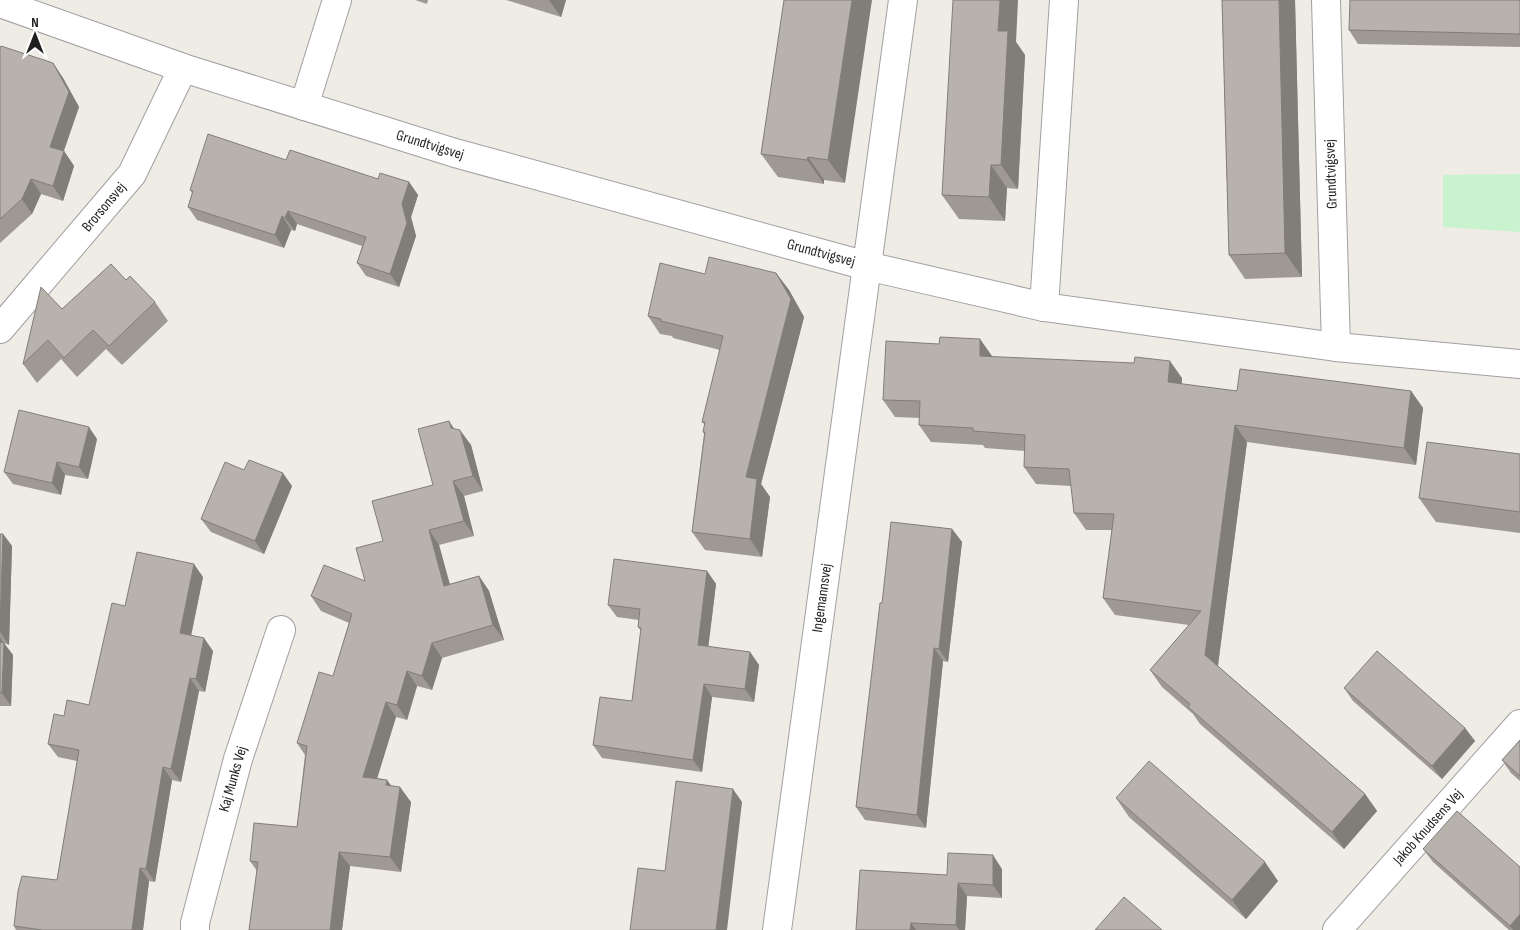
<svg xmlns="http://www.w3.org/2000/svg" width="1520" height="930" viewBox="0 0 1520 930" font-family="'Sofia Sans Condensed',sans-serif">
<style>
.park{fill:#c9f3ce}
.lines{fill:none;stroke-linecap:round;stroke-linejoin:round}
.minor-casing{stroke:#a0a0a0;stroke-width:30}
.minor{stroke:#fff;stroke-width:28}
.wall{fill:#9e9995}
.shaded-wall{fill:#817d79}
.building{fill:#b8b2ad;stroke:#817d79}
.labels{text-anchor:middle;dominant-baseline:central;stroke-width:4;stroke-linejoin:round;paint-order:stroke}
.street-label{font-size:15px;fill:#1f1f1f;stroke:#fff}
</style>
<rect width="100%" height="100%" fill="#efece6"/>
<path class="park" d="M 1520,174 L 1520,232 L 1443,227 L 1443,175 Z"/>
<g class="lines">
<defs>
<g id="minor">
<path d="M 1326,0 L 1336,347"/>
<path d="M 0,3 L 183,68 L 455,153 L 867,266 L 1044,307 L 1336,347 L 1520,364"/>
<path d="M 304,106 L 337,0"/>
<path d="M 1044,307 L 1064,0"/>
<path d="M 0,329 L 132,174 L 183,68"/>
<path d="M 195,930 L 195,923 L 238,759 L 281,630"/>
<path d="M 777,930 L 903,0"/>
<path d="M 1337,930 L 1520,724"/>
</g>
</defs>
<use href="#minor" class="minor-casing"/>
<use href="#minor" class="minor"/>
</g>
<g class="wall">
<path d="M 415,0 L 428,0 L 427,4 Z"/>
<path d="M 506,0 L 566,0 L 561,17 Z"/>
<path d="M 784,0 L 845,183 L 824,180 L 824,184 L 778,177 L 761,154 Z"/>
<path d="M 1222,0 L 1295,0 L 1302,277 L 1245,279 L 1229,255 Z"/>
<path d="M 1520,0 L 1520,47 L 1358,44 L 1349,30 Z"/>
<path d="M 1016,42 L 1025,55 L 1018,189 L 1007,188 L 1005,221 L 959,219 L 942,195 Z"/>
<path d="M 0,48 L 53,63 L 63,78 L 79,107 L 64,151 L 74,166 L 63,201 L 41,194 L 32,214 L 0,243 Z"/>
<path d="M 286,160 L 378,179 L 409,182 L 418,195 L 411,217 L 416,236 L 399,287 L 366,276 L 357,263 L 362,246 L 297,224 L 295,231 L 291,230 L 284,248 L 197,220 L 188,207 L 192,193 L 190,190 Z"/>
<path d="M 776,273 L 789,290 L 804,317 L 761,484 L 770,497 L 762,557 L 705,550 L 692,532 L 704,434 L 703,432 L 705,425 L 702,422 L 720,350 L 673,338 L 672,336 L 660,334 L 648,316 L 705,274 Z"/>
<path d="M 126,280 L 155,302 L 168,321 L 122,365 L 106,349 L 77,377 L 61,359 L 37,383 L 23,364 L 62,309 Z"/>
<path d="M 980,339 L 992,357 L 1182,378 L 1182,384 L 1237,391 L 1411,391 L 1423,408 L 1416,465 L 1247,442 L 1218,666 L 1365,794 L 1377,811 L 1344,849 L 1200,724 L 1193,714 L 1162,687 L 1150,670 L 1189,625 L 1115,615 L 1103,598 L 1112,530 L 1086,530 L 1074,513 L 1071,486 L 1036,484 L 1024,467 L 1025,451 L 985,448 L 983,445 L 931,442 L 919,425 L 920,418 L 895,417 L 883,400 L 939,344 Z"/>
<path d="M 455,429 L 471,445 L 483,491 L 464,496 L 474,536 L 439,545 L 450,584 L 479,576 L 489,591 L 504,640 L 442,658 L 432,690 L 417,686 L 407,720 L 396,717 L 377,778 L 387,780 L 391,786 L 411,802 L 401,872 L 350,866 L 342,930 L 249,930 L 257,871 L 250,861 L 297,827 L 305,755 L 297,743 L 333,676 L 349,623 L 321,611 L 311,596 L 365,581 L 383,541 L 433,485 Z"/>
<path d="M 97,439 L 88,479 L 65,475 L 61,495 L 13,484 L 4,472 Z"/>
<path d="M 1520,454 L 1520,533 L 1436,522 L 1419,498 Z"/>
<path d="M 244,470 L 292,486 L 264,554 L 211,532 L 201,519 Z"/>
<path d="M 952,529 L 962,542 L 948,662 L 943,661 L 926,828 L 865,820 L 856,807 L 882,603 Z"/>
<path d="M 0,534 L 3,534 L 12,546 L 9,645 L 4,643 L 13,655 L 11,706 L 0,706 Z"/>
<path d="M 707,571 L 716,584 L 708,647 L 750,652 L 759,665 L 754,702 L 712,697 L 702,772 L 602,758 L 593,745 L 632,701 L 641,631 L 638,627 L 639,620 L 617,617 L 608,605 Z"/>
<path d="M 203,577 L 191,635 L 213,651 L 205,692 L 199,691 L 181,782 L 172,780 L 155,882 L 149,881 L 143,930 L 16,930 L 14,926 L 57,880 L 77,761 L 58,757 L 48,744 L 64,716 L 89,705 L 125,606 Z"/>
<path d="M 1344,688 L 1465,728 L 1475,741 L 1442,779 L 1353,701 Z"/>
<path d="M 1520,740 L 1520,781 L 1511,773 L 1502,760 Z"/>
<path d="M 1116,798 L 1278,881 L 1246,919 L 1129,817 Z"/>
<path d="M 1423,849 L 1520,930 L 1509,930 L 1433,862 Z"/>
<path d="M 1002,869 L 1002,898 L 967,896 L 965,930 L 856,930 L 947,875 Z"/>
</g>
<g class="shaded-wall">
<path d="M 549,0 L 566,0 L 561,17 Z"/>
<path d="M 852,0 L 872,0 L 845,183 L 828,160 Z"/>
<path d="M 1000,0 L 1018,0 L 1016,42 L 1025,55 L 1018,189 L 1001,165 L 998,31 Z"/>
<path d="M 1279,0 L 1295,0 L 1302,277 L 1285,253 Z"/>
<path d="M 53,63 L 63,78 L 79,107 L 60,161 L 50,147 Z"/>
<path d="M 64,151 L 74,166 L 63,201 L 53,186 Z"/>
<path d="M 808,157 L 824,180 L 824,184 L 807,160 Z"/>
<path d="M 991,165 L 1007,188 L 1005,221 L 989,197 Z"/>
<path d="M 31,179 L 41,194 L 32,214 L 22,199 Z"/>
<path d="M 409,182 L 418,195 L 411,217 L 416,236 L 399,287 L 390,274 L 402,204 Z"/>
<path d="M 288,211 L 297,224 L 295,231 L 285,218 Z"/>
<path d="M 282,216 L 291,230 L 284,248 L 275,235 Z"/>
<path d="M 776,273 L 789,290 L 804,317 L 761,484 L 770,497 L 762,557 L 750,539 L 746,477 Z"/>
<path d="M 980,339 L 992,356 L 991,373 L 980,356 Z"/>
<path d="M 1170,361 L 1182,378 L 1180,399 L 1168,382 Z"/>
<path d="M 1411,391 L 1423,408 L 1416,465 L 1404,448 Z"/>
<path d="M 449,421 L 459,436 L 451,428 Z"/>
<path d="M 1235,425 L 1247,442 L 1217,672 L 1205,655 Z"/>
<path d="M 89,427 L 97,439 L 88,479 L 79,467 Z"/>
<path d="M 460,430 L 471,445 L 483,491 L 473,476 Z"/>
<path d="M 57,462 L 65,475 L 61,495 L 52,483 Z"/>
<path d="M 283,473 L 292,486 L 264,554 L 255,541 Z"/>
<path d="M 453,481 L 464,496 L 474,536 L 464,521 Z"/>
<path d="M 952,529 L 962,542 L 948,662 L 939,649 Z"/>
<path d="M 429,530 L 439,545 L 454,601 L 444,586 Z"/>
<path d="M 3,534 L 12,546 L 9,645 L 0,632 Z"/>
<path d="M 194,564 L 203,577 L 189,646 L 180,633 Z"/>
<path d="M 707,571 L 716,584 L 707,658 L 698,645 Z"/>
<path d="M 479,576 L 489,591 L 504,640 L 493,625 Z"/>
<path d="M 0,638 L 13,655 L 11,706 L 2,693 Z"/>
<path d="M 204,638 L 213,651 L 205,692 L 196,679 Z"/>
<path d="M 432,643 L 442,658 L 432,690 L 422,676 Z"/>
<path d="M 934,648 L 943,661 L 926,828 L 917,815 Z"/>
<path d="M 750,652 L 759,665 L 754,702 L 745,689 Z"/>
<path d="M 407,671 L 417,686 L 407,720 L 397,705 Z"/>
<path d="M 190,678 L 199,691 L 181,782 L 171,769 Z"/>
<path d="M 704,684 L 712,697 L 702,772 L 693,760 Z"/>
<path d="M 386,702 L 396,717 L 373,792 L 363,777 Z"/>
<path d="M 1465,728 L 1475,741 L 1442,779 L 1432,766 Z"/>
<path d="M 163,767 L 172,780 L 155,882 L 146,869 Z"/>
<path d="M 387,780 L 397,794 L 386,785 Z"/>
<path d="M 400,787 L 411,802 L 401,872 L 390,857 Z"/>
<path d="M 733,789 L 742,802 L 727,930 L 716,930 Z"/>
<path d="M 1365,794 L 1377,811 L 1344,849 L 1332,832 Z"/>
<path d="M 339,852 L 350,866 L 342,930 L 330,930 Z"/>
<path d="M 993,855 L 1002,869 L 1002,898 L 993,885 Z"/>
<path d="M 1265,862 L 1278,881 L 1246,919 L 1232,900 Z"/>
<path d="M 140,868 L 149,881 L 143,930 L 132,930 Z"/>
<path d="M 958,883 L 967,896 L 965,930 L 959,930 L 956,925 Z"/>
<path d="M 1520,914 L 1520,930 L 1513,930 L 1510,926 Z"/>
<path d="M 911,923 L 916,930 L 910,930 Z"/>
</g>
<g class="building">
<path d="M 784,0 L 852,0 L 828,160 L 808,157 L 807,160 L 761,154 Z"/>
<path d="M 953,0 L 1000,0 L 998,31 L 1008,31 L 1001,165 L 991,165 L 989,197 L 942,195 Z"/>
<path d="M 1222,0 L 1279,0 L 1285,253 L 1229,255 Z"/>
<path d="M 1350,0 L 1520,0 L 1520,34 L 1349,30 Z"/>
<path d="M 1,46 L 53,63 L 69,92 L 50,147 L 64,151 L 53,186 L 31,179 L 22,199 L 0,219 L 0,48 Z"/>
<path d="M 208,134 L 286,160 L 290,150 L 378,179 L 380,173 L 409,182 L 402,204 L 407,223 L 390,274 L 357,263 L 366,237 L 288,211 L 285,218 L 282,216 L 275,235 L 188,207 L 193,191 L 190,190 Z"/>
<path d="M 709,257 L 776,273 L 791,299 L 746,477 L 757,479 L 750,539 L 692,532 L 705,432 L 703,432 L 705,422 L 702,422 L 723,336 L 661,321 L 661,319 L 648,316 L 660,263 L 705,274 Z"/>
<path d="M 111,264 L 126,280 L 130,276 L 155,302 L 109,346 L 93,330 L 64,358 L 48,340 L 23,364 L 41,287 L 62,309 Z"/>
<path d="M 940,337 L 980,339 L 980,356 L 1134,363 L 1135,357 L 1170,361 L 1168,382 L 1237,391 L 1240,369 L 1411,391 L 1404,448 L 1235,425 L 1205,655 L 1365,794 L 1332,832 L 1188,707 L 1190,704 L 1150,670 L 1201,611 L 1103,598 L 1114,514 L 1074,513 L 1069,469 L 1024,467 L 1025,435 L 973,431 L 973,428 L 919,425 L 920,401 L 883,400 L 886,341 L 939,344 Z"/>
<path d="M 19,410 L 89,427 L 79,467 L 57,462 L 52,483 L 4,472 Z"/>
<path d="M 449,421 L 451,428 L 460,430 L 473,476 L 453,481 L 464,521 L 429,530 L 444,586 L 479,576 L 493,625 L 432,643 L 422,676 L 407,671 L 397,705 L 386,702 L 363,777 L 387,780 L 386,785 L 400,787 L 390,857 L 339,852 L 330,930 L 249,930 L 258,862 L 250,861 L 254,823 L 297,827 L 307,746 L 297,743 L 319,672 L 333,676 L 352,614 L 311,596 L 324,565 L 365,581 L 356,548 L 383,541 L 372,501 L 433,485 L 418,429 Z"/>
<path d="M 1427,442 L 1520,454 L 1520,512 L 1419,498 Z"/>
<path d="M 249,460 L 283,473 L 255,541 L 201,519 L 225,462 L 244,470 Z"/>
<path d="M 891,522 L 952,529 L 939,649 L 934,648 L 917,815 L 856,807 L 880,603 L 882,603 Z"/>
<path d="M 0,534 L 3,534 L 0,632 Z"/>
<path d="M 137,552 L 194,564 L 180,633 L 204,638 L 196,679 L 190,678 L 171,769 L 163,767 L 146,869 L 140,868 L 132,930 L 42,930 L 14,926 L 18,891 L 22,876 L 57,880 L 79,750 L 48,744 L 54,714 L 64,716 L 67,700 L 89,705 L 112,603 L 125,606 Z"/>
<path d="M 614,559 L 707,571 L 698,645 L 750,652 L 745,689 L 704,684 L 693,760 L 593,745 L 600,697 L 632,701 L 641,628 L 638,627 L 640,609 L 608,605 Z"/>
<path d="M 0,638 L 0,642 L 4,643 L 2,693 L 0,693 Z"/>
<path d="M 1377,651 L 1465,728 L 1432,766 L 1344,688 Z"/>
<path d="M 1520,740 L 1520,776 L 1502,760 Z"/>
<path d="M 1149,761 L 1265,862 L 1232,900 L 1116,798 Z"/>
<path d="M 676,781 L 733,789 L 716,930 L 630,930 L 638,868 L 665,871 Z"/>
<path d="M 1457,811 L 1520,867 L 1520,914 L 1510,926 L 1423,849 Z"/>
<path d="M 948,853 L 993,855 L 993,885 L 958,883 L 956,925 L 911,923 L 910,930 L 856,930 L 860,870 L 947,875 Z"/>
<path d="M 1124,897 L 1162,930 L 1095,930 Z"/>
</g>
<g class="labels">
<g class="street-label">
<text transform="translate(430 145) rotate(17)">Grundtvigsvej</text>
<text transform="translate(1331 174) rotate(-92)">Grundtvigsvej</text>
<text transform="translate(104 207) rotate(-50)">Brorsonsvej</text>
<text transform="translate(821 253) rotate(15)">Grundtvigsvej</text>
<text transform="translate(822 598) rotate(-82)">Ingemannsvej</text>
<text transform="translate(233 779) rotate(-74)">Kaj Munks Vej</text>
<text transform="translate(1428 827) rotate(-48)">Jakob Knudsens Vej</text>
</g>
</g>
<g transform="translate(35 35)" stroke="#ffffff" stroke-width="4" paint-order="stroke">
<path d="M0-4L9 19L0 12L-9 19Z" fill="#1f1f1f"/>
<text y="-8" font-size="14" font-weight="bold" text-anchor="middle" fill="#1f1f1f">N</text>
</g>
</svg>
